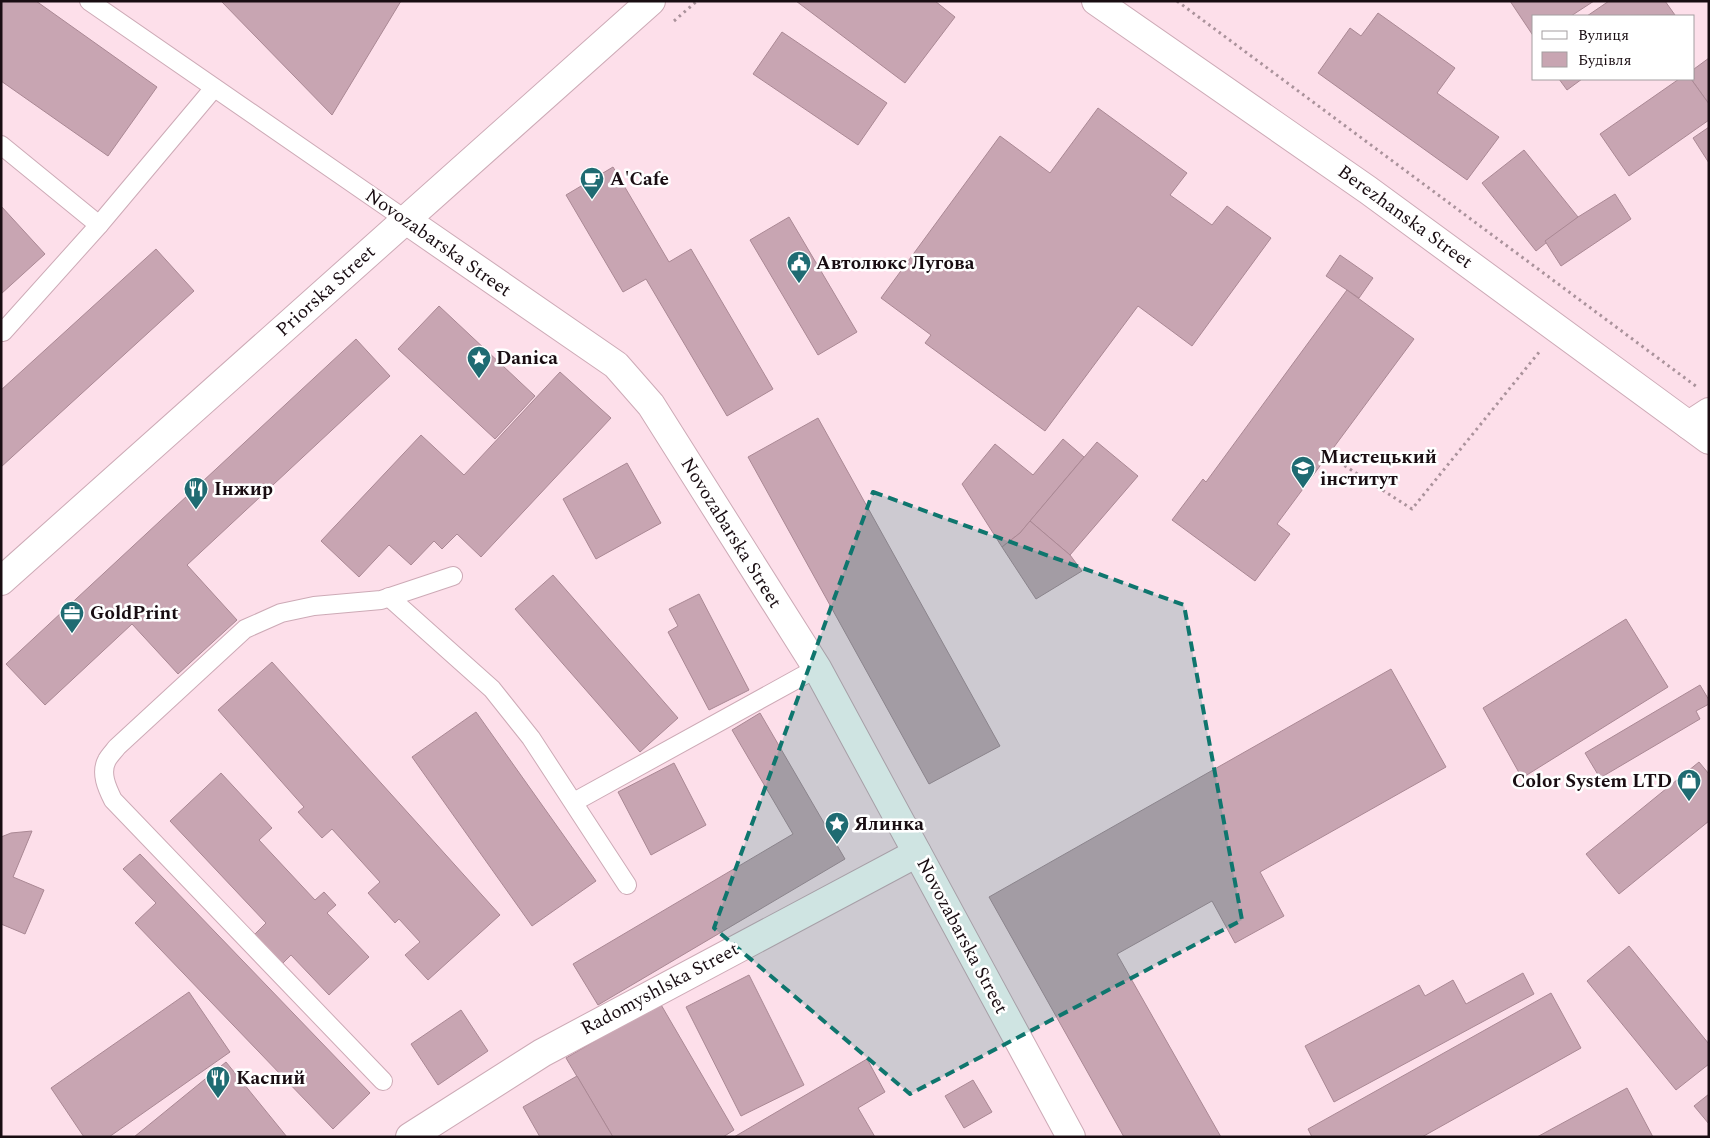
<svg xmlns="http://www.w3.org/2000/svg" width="1710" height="1138" viewBox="0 0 1710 1138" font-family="Spectral,serif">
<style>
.building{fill:#c8a5b2;stroke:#aa8894}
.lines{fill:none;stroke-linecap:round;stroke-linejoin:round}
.lane-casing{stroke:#cdaab6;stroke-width:20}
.street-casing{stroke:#cdaab6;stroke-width:30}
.secondary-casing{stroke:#cdaab6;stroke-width:30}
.path{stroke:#aa929b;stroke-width:3;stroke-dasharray:2.5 4;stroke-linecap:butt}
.lane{stroke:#fff;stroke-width:18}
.street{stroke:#fff;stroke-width:28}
.secondary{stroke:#fff;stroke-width:28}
.marked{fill:#0f766e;fill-opacity:0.2;stroke:#0f766e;stroke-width:4;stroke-dasharray:10 6;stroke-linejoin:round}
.labels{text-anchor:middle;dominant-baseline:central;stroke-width:5;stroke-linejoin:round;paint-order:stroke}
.poi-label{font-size:19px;font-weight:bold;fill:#190d12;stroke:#fff;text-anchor:start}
.street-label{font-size:19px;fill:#190d12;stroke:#fff}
</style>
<rect width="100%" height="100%" fill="#fddfea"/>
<g class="building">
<path d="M 1,1 L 36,1 L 157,87 L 108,156 L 1,81 Z"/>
<path d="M 221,1 L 401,1 L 332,115 Z"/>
<path d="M 796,1 L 935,1 L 955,17 L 905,83 Z"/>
<path d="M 1510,1 L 1594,1 L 1571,16 L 1534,16 L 1534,37 Z"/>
<path d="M 1609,1 L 1665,1 L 1675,15 L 1587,16 Z"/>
<path d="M 1378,13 L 1455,68 L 1437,93 L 1499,137 L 1467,180 L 1318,73 L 1350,28 L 1361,36 Z"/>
<path d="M 782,32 L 887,103 L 858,145 L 753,74 Z"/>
<path d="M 1709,58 L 1709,104 L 1691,79 L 1694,79 L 1694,69 Z"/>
<path d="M 1559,79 L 1582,79 L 1567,90 Z"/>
<path d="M 1679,79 L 1691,79 L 1709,104 L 1709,120 L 1629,176 L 1600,134 Z"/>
<path d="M 1098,108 L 1187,173 L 1170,195 L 1212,225 L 1227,206 L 1271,238 L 1192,346 L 1138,306 L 1045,431 L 925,343 L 931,335 L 881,298 L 1000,136 L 1050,173 Z"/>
<path d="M 1709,127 L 1709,163 L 1693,138 Z"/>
<path d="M 1524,150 L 1578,217 L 1536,251 L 1482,183 Z"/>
<path d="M 613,167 L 669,262 L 691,249 L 773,389 L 727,416 L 646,279 L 623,292 L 566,195 Z"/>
<path d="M 1615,194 L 1631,219 L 1561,266 L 1545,241 L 1578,217 Z"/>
<path d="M 1,206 L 45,254 L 1,294 Z"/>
<path d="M 789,217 L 857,332 L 818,355 L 750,240 Z"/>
<path d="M 156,249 L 194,291 L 1,467 L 1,390 Z"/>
<path d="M 1340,255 L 1373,278 L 1359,298 L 1326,276 Z"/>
<path d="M 1347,290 L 1414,339 L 1277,524 L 1290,534 L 1255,581 L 1172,520 L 1203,479 L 1206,482 Z"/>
<path d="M 439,306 L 535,396 L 495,439 L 398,349 Z"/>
<path d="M 356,339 L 390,376 L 187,565 L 237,620 L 178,674 L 132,624 L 45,705 L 6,664 Z"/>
<path d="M 560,372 L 611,418 L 481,557 L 457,534 L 442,549 L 434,541 L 411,565 L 389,545 L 359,577 L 321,541 L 421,435 L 464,475 Z"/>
<path d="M 818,418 L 1000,746 L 929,784 L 748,457 Z"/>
<path d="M 1063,439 L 1084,457 L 1020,533 L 1002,547 L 962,484 L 995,444 L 1033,475 Z"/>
<path d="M 1097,442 L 1138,476 L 1070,555 L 1030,521 Z"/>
<path d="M 627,463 L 661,523 L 596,559 L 563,499 Z"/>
<path d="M 1030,521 L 1070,555 L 1082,571 L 1036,599 L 1002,547 L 1020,533 Z"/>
<path d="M 553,575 L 678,718 L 640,752 L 515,609 Z"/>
<path d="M 699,594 L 749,690 L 709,710 L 668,632 L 678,626 L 669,609 Z"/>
<path d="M 1626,619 L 1668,687 L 1522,778 L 1483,708 Z"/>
<path d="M 272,662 L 500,915 L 428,980 L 405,955 L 420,942 L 399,919 L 395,923 L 368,893 L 380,882 L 332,829 L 322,838 L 298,812 L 304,807 L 218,710 Z"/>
<path d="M 1391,669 L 1446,767 L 1260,872 L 1284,916 L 1235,943 L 1212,901 L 1117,954 L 1221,1137 L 1124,1137 L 989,897 Z"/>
<path d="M 1700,685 L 1709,700 L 1709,704 L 1696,711 L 1700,719 L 1600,778 L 1585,753 Z"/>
<path d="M 476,712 L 596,881 L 532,926 L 412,757 Z"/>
<path d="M 760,713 L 845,859 L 598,1005 L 573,964 L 793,834 L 732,730 Z"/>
<path d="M 1699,762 L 1709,774 L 1709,821 L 1619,894 L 1586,854 Z"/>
<path d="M 674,763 L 706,825 L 651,855 L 618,792 Z"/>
<path d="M 221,773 L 272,828 L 259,840 L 315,900 L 324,892 L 336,905 L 327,913 L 369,957 L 329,995 L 291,955 L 281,965 L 254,935 L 266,923 L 170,821 Z"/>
<path d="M 32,831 L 13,877 L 44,890 L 25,934 L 1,924 L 1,837 L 11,833 Z"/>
<path d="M 140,854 L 370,1093 L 333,1129 L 135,923 L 156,903 L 123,869 Z"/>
<path d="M 1629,946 L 1709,1044 L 1709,1064 L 1676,1090 L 1587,981 Z"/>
<path d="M 1523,973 L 1534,994 L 1334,1102 L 1305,1046 L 1419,985 L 1425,996 L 1453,980 L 1466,1004 Z"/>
<path d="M 749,975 L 804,1085 L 741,1116 L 686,1007 Z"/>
<path d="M 189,992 L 230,1052 L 109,1137 L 84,1137 L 51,1088 Z"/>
<path d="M 1551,993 L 1581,1048 L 1422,1137 L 1312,1137 L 1308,1129 Z"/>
<path d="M 660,1003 L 734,1130 L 723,1137 L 613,1137 L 566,1058 Z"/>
<path d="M 461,1010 L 488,1051 L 438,1085 L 411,1044 Z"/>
<path d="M 867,1059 L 885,1092 L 858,1108 L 875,1137 L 734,1137 Z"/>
<path d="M 226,1062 L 287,1137 L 134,1137 Z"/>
<path d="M 577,1076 L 613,1137 L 540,1137 L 523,1107 Z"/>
<path d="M 973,1080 L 992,1112 L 964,1128 L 945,1096 Z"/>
<path d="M 1627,1088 L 1653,1137 L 1537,1137 Z"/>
<path d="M 1709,1094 L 1709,1124 L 1694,1106 Z"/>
</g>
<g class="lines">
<defs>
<g id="lane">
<path d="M 89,1 L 406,220"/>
<path d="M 1,145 L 99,225"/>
<path d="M 3,332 L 99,225 L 214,88"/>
<path d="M 389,597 L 492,689 L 531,738 L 627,885"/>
<path d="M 574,802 L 817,668"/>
<path d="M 383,1081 L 113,800 C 107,788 100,773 107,760 C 109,756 114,751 117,747 L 245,629 L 281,613 L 314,606 L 381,600 L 453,576"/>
</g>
<g id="street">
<path d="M 406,220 L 616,365 L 651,405 L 817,668 L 1071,1137"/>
<path d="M 1689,425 L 1709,412"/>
<path d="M 1,581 L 651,1"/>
<path d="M 410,1137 L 542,1053 L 917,853"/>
</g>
<path id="secondary" d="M 1096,1 L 1368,190 L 1709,440"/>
</defs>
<use href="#lane" class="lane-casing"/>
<use href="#street" class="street-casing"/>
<use href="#secondary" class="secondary-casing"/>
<g class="path">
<path d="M 1177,1 L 1697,387"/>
<path d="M 674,21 L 697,1"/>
<path d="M 1328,455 L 1412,509 L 1540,351"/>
</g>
<use href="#lane" class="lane"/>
<use href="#street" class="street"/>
<use href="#secondary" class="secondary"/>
</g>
<path class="marked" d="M 873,492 L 1184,605 L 1242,920 L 910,1094 L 714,928 Z"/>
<defs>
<symbol id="cafe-pin" viewBox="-11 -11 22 30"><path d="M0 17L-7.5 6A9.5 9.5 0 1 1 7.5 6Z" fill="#1f6b72" stroke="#fff"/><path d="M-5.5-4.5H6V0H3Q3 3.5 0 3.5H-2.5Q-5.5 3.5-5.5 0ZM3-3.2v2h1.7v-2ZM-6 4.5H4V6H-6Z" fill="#fff"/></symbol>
<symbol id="civic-pin" viewBox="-11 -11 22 30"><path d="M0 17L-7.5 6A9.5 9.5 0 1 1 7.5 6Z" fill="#1f6b72" stroke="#fff"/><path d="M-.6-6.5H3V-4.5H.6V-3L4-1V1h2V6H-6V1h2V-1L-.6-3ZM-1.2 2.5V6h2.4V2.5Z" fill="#fff"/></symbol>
<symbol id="sight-pin" viewBox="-11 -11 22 30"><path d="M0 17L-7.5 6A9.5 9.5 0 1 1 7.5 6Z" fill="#1f6b72" stroke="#fff"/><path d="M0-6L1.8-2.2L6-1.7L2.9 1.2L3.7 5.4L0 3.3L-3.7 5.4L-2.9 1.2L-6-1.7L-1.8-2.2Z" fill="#fff"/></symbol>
<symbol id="university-pin" viewBox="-11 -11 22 30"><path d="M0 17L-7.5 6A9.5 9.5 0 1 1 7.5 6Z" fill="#1f6b72" stroke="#fff"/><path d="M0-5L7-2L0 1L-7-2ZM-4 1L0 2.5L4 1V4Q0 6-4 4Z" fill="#fff"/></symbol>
<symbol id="restaurant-pin" viewBox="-11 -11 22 30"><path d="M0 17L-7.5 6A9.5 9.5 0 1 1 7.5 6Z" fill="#1f6b72" stroke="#fff"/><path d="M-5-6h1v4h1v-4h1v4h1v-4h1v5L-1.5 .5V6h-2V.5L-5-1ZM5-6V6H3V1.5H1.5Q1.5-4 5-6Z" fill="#fff"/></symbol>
<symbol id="office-pin" viewBox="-11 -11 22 30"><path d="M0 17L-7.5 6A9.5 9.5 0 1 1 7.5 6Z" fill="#1f6b72" stroke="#fff"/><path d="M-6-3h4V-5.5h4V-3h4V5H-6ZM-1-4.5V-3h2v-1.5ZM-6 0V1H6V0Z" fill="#fff"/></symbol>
<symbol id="shop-pin" viewBox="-11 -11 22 30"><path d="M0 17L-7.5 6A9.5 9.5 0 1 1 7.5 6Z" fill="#1f6b72" stroke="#fff"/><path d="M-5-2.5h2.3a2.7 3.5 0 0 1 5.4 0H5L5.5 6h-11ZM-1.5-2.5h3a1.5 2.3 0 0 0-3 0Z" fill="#fff"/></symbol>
</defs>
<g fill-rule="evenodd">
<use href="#cafe-pin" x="578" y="165" width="28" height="38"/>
<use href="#civic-pin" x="785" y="249" width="28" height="38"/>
<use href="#sight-pin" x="465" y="344" width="28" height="38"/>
<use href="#university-pin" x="1289" y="454" width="28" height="38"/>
<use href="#restaurant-pin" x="182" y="475" width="28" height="38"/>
<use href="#office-pin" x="58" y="599" width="28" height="38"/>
<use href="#shop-pin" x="1675" y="767" width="28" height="38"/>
<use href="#sight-pin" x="823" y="810" width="28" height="38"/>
<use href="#restaurant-pin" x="204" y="1064" width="28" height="38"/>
</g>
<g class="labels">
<g class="poi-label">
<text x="610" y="179">A'Cafe</text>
<text x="816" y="263">Автолюкс Лугова</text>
<text x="496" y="358">Danica</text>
<text x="1320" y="457">Мистецький<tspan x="1320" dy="22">інститут</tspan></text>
<text x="214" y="489">Інжир</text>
<text x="90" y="613">GoldPrint</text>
<text x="1672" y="781" text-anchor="end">Color System LTD</text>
<text x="854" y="824">Ялинка</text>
<text x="236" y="1078">Каспий</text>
</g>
<g class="street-label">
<text transform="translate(1405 217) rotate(36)">Berezhanska Street</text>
<text transform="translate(438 243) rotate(35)">Novozabarska Street</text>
<text transform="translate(326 291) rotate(-42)">Priorska Street</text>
<text transform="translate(731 533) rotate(58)">Novozabarska Street</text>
<text transform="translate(962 936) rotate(62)">Novozabarska Street</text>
<text transform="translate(660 989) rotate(-28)">Radomyshlska Street</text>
</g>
</g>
<rect width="1710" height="1138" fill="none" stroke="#190d12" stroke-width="5"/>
<rect x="1532" y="15" width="162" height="65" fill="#ffffff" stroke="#a39ea0"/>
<rect x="1542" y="31" width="25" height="8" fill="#ffffff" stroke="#a39ea0"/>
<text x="1578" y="40" font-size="15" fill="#190d12">Вулиця</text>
<rect x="1542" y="52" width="25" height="15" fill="#c8a5b2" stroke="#a39ea0"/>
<text x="1578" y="65" font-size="15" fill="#190d12">Будівля</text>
</svg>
